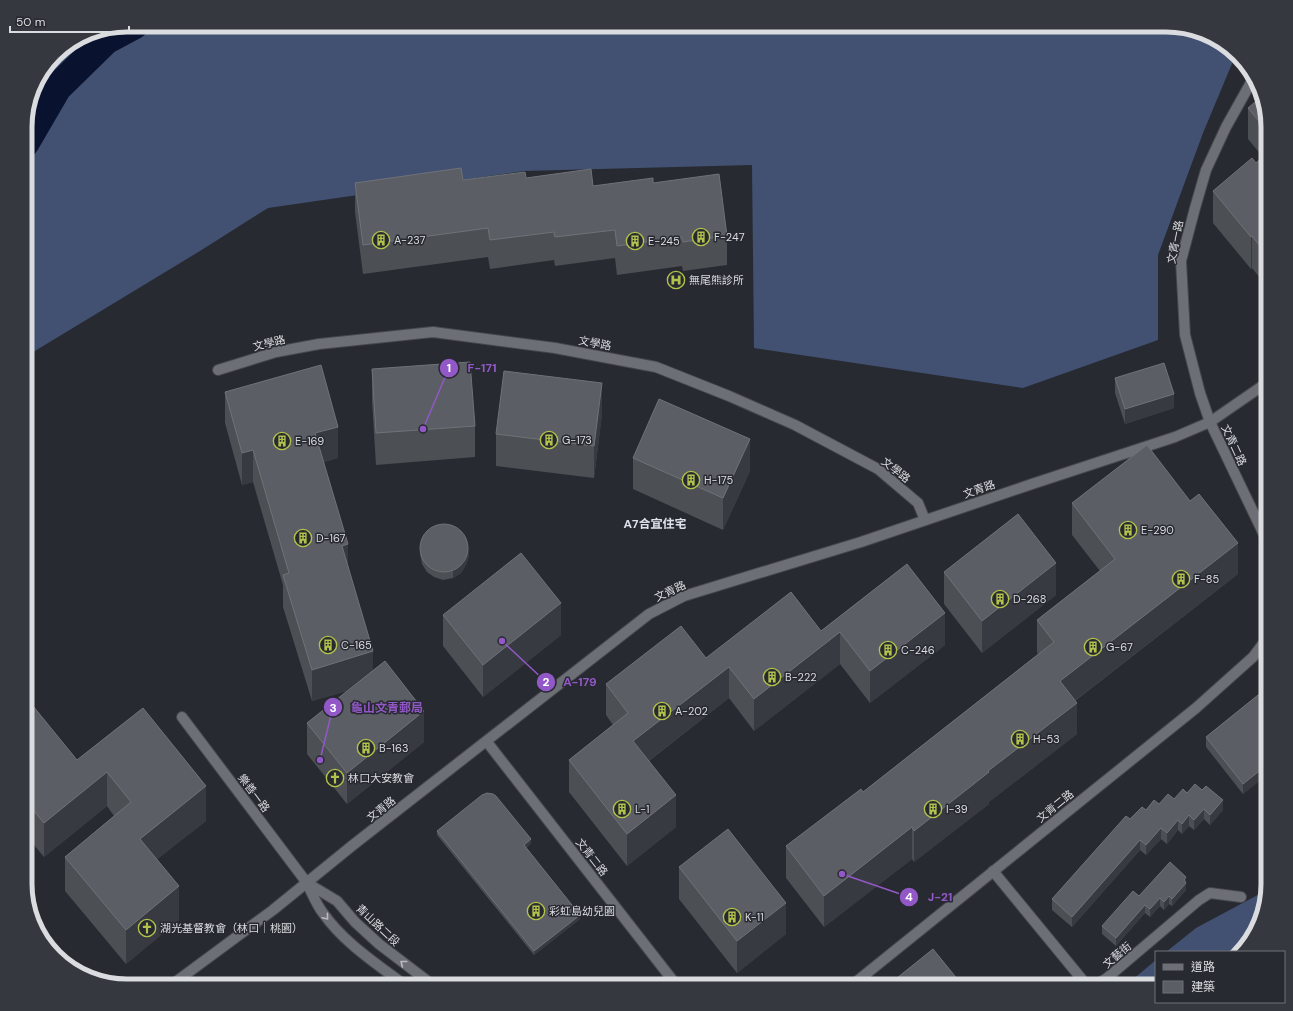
<svg xmlns="http://www.w3.org/2000/svg" width="1293" height="1011" viewBox="0 0 1293 1011" font-family="'DM Sans','Noto Sans TC',sans-serif">
<style>
.forest{fill:#425072}
.lines{fill:none;stroke-linecap:round;stroke-linejoin:round}
.river{stroke:#091330;stroke-width:29}
.minor-casing{stroke:#45474c;stroke-width:12}
.minor{stroke:#6c6f75;stroke-width:10}
.wall{fill:#4c4f54}
.shaded-wall{fill:#373a40}
.building{fill:#5b5e64;stroke:#6f7277}
.oneway{stroke:#b9bbc0}
.labels{text-anchor:middle;dominant-baseline:central;stroke-width:3;stroke-linejoin:round;paint-order:stroke}
.poi-label{font-size:11px;fill:#dadce0;stroke:#272a30;text-anchor:start}
.street-label{font-size:11px;fill:#dadce0;stroke:#272a30}
.neighbourhood-label{font-size:12px;font-weight:bold;fill:#dde1e9;stroke:#272a30}
.rim{fill:none;stroke:#dadce0;stroke-width:5}
.leader{fill:none;stroke:#9358c7;stroke-width:1.5}
.callout-dot{fill:#9358c7;stroke:#272a30;stroke-width:1.5}
.mark-label{font-size:12px;text-anchor:middle;font-weight:bold;fill:#fff}
.callout-label{font-size:12px;text-anchor:middle;font-weight:bold;fill:#9358c7;stroke:#272a30;stroke-width:3;stroke-linejoin:round;paint-order:stroke}
</style>
<rect width="100%" height="100%" fill="#272a30"/>
<g class="forest">
<path d="M 127,25 L 1167,25 L 1205,33 L 1233,50 L 1236,54 L 1203,133 L 1158,255 L 1158,340 L 1023,388 L 754,348 L 752,165 L 524,171 L 268,208 L 200,251 L 25,357 L 25,120 L 35,82 L 59,50 L 88,33 Z"/>
<path d="M 1267,890 L 1260,923 L 1242,952 L 1166,952 L 1196,928 Z"/>
<path d="M 1156,960 L 1156,986 L 1135,986 L 1132,980 Z"/>
</g>
<g class="lines">
<path class="river" d="M 25,143 L 57,88 L 106,40 L 134,25"/>
<defs>
<g id="minor">
<path d="M 1254,77 L 1226,127 L 1206,170 L 1195,208 L 1181,261 L 1185,335 L 1200,393 L 1210,422 L 1268,543"/>
<path d="M 218,370 L 276,352 L 319,344 L 433,332 L 555,348 L 656,367 L 729,396 L 795,425 L 878,469 L 918,503 L 925,520"/>
<path d="M 182,717 L 307,883 C 312,893 316,904 323,913 C 344,943 377,964 406,986"/>
<path d="M 487,742 L 674,982 L 680,986"/>
<path d="M 993,871 L 1085,983 L 1099,983 L 1107,978 L 1199,900 L 1210,893 L 1241,897"/>
<path d="M 307,883 L 337,901 L 355,922 L 379,944 L 434,986"/>
<path d="M 170,986 L 273,910 L 353,845 L 649,614 L 684,596 L 861,542 L 1032,484 L 1175,437 L 1210,422 L 1268,382"/>
<path d="M 851,986 L 1196,708 L 1253,657 L 1268,637"/>
</g>
</defs>
<use href="#minor" class="minor-casing"/>
<use href="#minor" class="minor"/>
</g>
<g class="wall">
<path d="M 1248,108 L 1268,127 L 1268,288 L 1252,268 L 1251,269 L 1213,223 L 1213,191 L 1256,163 L 1263,157 L 1248,139 Z"/>
<path d="M 526,178 L 593,186 L 653,183 L 727,236 L 727,265 L 683,271 L 682,266 L 617,275 L 615,258 L 555,266 L 554,260 L 490,269 L 488,257 L 363,274 L 355,212 L 355,183 L 463,180 Z"/>
<path d="M 372,369 L 475,426 L 475,457 L 376,465 L 372,401 Z"/>
<path d="M 1115,378 L 1174,408 L 1125,424 L 1115,393 Z"/>
<path d="M 225,392 L 338,458 L 323,462 L 373,670 L 424,742 L 347,804 L 307,754 L 307,723 L 347,691 L 312,701 L 283,607 L 283,585 L 253,482 L 242,485 L 225,423 Z"/>
<path d="M 602,414 L 594,478 L 496,466 L 496,434 Z"/>
<path d="M 633,458 L 750,471 L 723,530 L 633,489 Z"/>
<path d="M 1072,503 L 1238,574 L 1075,701 L 1077,734 L 989,802 L 989,804 L 914,862 L 912,859 L 824,927 L 786,878 L 786,846 L 863,792 L 1038,654 L 1037,652 L 1037,620 L 1100,571 L 1072,535 Z"/>
<path d="M 420,547 L 469,556 L 466,565 L 461,573 L 453,578 L 443,580 L 434,577 L 427,572 L 422,564 L 420,554 Z"/>
<path d="M 907,564 L 945,645 L 870,703 L 840,664 L 754,731 L 729,698 L 649,761 L 676,827 L 627,866 L 569,792 L 569,760 L 613,725 L 606,715 L 606,684 L 706,658 L 821,631 Z"/>
<path d="M 944,572 L 1056,595 L 982,653 L 944,604 Z"/>
<path d="M 443,615 L 561,635 L 483,697 L 443,646 Z"/>
<path d="M 1268,687 L 1268,774 L 1243,794 L 1206,747 L 1206,737 Z"/>
<path d="M 143,708 L 206,821 L 157,859 L 179,920 L 126,964 L 65,891 L 65,857 L 114,816 L 107,806 L 44,857 L 25,834 L 25,712 L 77,760 Z"/>
<path d="M 1187,793 L 1223,810 L 1210,825 L 1204,819 L 1194,830 L 1189,826 L 1182,834 L 1178,830 L 1167,844 L 1161,839 L 1146,855 L 1140,850 L 1072,927 L 1052,910 L 1052,899 L 1130,819 L 1146,810 L 1159,804 L 1174,799 Z"/>
<path d="M 437,831 L 531,843 L 526,848 L 580,919 L 534,955 L 437,835 Z"/>
<path d="M 679,867 L 786,934 L 737,973 L 679,899 Z"/>
<path d="M 1186,877 L 1186,890 L 1172,906 L 1169,904 L 1164,910 L 1160,906 L 1150,917 L 1145,913 L 1116,946 L 1102,934 L 1102,926 L 1139,896 Z"/>
</g>
<g class="shaded-wall">
<path d="M 1252,236 L 1252,268 L 1251,269 L 1251,237 Z"/>
<path d="M 602,383 L 602,414 L 594,478 L 594,446 Z"/>
<path d="M 1174,394 L 1174,408 L 1125,424 L 1125,409 Z"/>
<path d="M 338,427 L 338,458 L 315,465 L 315,433 Z"/>
<path d="M 750,439 L 750,471 L 723,530 L 723,498 Z"/>
<path d="M 253,450 L 253,482 L 242,485 L 242,453 Z"/>
<path d="M 1238,543 L 1238,574 L 1060,712 L 1060,681 Z"/>
<path d="M 348,544 L 348,576 L 342,546 Z"/>
<path d="M 469,549 L 469,556 L 466,565 L 461,573 L 453,578 L 453,570 Z"/>
<path d="M 1056,563 L 1056,595 L 982,653 L 982,621 Z"/>
<path d="M 561,603 L 561,635 L 483,697 L 483,665 Z"/>
<path d="M 945,613 L 945,645 L 870,703 L 870,671 Z"/>
<path d="M 840,632 L 840,664 L 754,731 L 754,699 Z"/>
<path d="M 373,651 L 373,683 L 312,701 L 312,670 Z"/>
<path d="M 729,667 L 729,698 L 633,773 L 633,741 Z"/>
<path d="M 1077,703 L 1077,734 L 989,802 L 989,804 L 914,862 L 914,831 L 988,771 Z"/>
<path d="M 424,711 L 424,742 L 347,804 L 347,773 Z"/>
<path d="M 1268,764 L 1268,774 L 1243,794 L 1243,784 Z"/>
<path d="M 107,772 L 107,806 L 44,857 L 44,823 Z"/>
<path d="M 206,786 L 206,821 L 140,873 L 140,839 Z"/>
<path d="M 676,795 L 676,827 L 627,866 L 627,834 Z"/>
<path d="M 1223,800 L 1223,810 L 1210,825 L 1210,815 Z"/>
<path d="M 1204,809 L 1204,819 L 1194,830 L 1194,820 Z"/>
<path d="M 1189,815 L 1189,826 L 1182,834 L 1182,824 Z"/>
<path d="M 1178,820 L 1178,830 L 1167,844 L 1167,833 Z"/>
<path d="M 912,827 L 912,859 L 824,927 L 824,896 Z"/>
<path d="M 1161,828 L 1161,839 L 1146,855 L 1146,845 Z"/>
<path d="M 531,839 L 531,843 L 524,849 L 524,845 Z"/>
<path d="M 1140,840 L 1140,850 L 1072,927 L 1072,917 Z"/>
<path d="M 1186,877 L 1186,890 L 1172,906 L 1172,899 Z"/>
<path d="M 179,886 L 179,920 L 126,964 L 126,930 Z"/>
<path d="M 1169,896 L 1169,904 L 1164,910 L 1164,902 Z"/>
<path d="M 1160,898 L 1160,906 L 1150,917 L 1150,909 Z"/>
<path d="M 786,903 L 786,934 L 737,973 L 737,941 Z"/>
<path d="M 1145,905 L 1145,913 L 1116,946 L 1116,938 Z"/>
<path d="M 580,915 L 580,919 L 534,955 L 534,951 Z"/>
</g>
<g class="building">
<path d="M 1261,97 L 1268,127 L 1268,132 L 1248,108 Z"/>
<path d="M 1268,152 L 1268,256 L 1252,236 L 1251,237 L 1213,191 L 1252,158 L 1256,163 Z"/>
<path d="M 461,168 L 463,180 L 525,172 L 526,178 L 591,169 L 593,186 L 653,178 L 653,183 L 719,174 L 727,236 L 683,242 L 682,237 L 617,246 L 615,230 L 555,237 L 554,232 L 490,240 L 488,228 L 363,245 L 355,183 Z"/>
<path d="M 470,362 L 475,426 L 376,433 L 372,369 Z"/>
<path d="M 1164,363 L 1174,394 L 1125,409 L 1115,378 Z"/>
<path d="M 321,365 L 338,427 L 315,433 L 348,544 L 342,546 L 373,651 L 312,670 L 283,575 L 289,573 L 253,450 L 242,453 L 225,392 Z"/>
<path d="M 504,371 L 602,383 L 594,446 L 496,434 Z"/>
<path d="M 659,399 L 750,439 L 723,498 L 633,458 Z"/>
<path d="M 1147,445 L 1190,501 L 1199,494 L 1238,543 L 1060,681 L 1077,703 L 988,771 L 989,772 L 914,831 L 912,827 L 824,896 L 786,846 L 861,789 L 863,792 L 1054,642 L 1037,620 L 1115,559 L 1072,503 Z"/>
<path d="M 1018,514 L 1056,563 L 982,621 L 944,572 Z"/>
<circle cx="444" cy="548" r="24"/>
<path d="M 521,553 L 561,603 L 483,665 L 443,615 Z"/>
<path d="M 907,564 L 945,613 L 870,671 L 840,632 L 754,699 L 729,667 L 633,741 L 676,795 L 627,834 L 569,760 L 628,713 L 606,684 L 681,626 L 706,658 L 791,592 L 821,631 Z"/>
<path d="M 385,661 L 424,711 L 347,773 L 307,723 Z"/>
<path d="M 1268,687 L 1268,764 L 1243,784 L 1206,737 Z"/>
<path d="M 33,706 L 77,760 L 143,708 L 206,786 L 140,839 L 179,886 L 126,930 L 65,857 L 131,802 L 107,772 L 44,823 L 25,800 L 25,712 Z"/>
<path d="M 1195,784 L 1202,790 L 1206,786 L 1223,800 L 1210,815 L 1204,809 L 1194,820 L 1189,815 L 1182,824 L 1178,820 L 1167,833 L 1161,828 L 1146,845 L 1140,840 L 1072,917 L 1052,899 L 1126,816 L 1130,819 L 1142,807 L 1146,810 L 1154,800 L 1159,804 L 1168,794 L 1174,799 L 1183,789 L 1187,793 Z"/>
<path d="M 487,793 L 493,794 L 496,796 L 531,839 L 524,845 L 580,915 L 534,951 L 437,831 L 482,795 Z"/>
<path d="M 728,829 L 786,903 L 737,941 L 679,867 Z"/>
<path d="M 1170,862 L 1186,877 L 1184,880 L 1186,883 L 1172,899 L 1169,896 L 1164,902 L 1160,898 L 1150,909 L 1145,905 L 1116,938 L 1102,926 L 1133,891 L 1139,896 Z"/>
<path d="M 933,949 L 963,986 L 887,986 Z"/>
<path d="M 1055,979 L 1067,986 L 1051,986 Z"/>
</g>
<defs><path id="oneway-chevron" d="M-2-3.5L2.5 0L-2 3.5" fill="none" stroke-width="1.6" stroke-linecap="round" stroke-linejoin="round"/></defs>
<g class="oneway">
<use href="#oneway-chevron" transform="translate(326 917) rotate(50)"/>
<use href="#oneway-chevron" transform="translate(403 963) rotate(-142)"/>
</g>
<defs>
<symbol id="building-ring" viewBox="-11 -11 22 22"><circle r="9.5" fill="#272a30" stroke="#b3c24b" stroke-width="1.5"/><path d="M-4-6H4V6H1V3H-1V6H-4ZM-2.5-4.3h1.7v1.8h-1.7ZM.8-4.3h1.7v1.8H.8ZM-2.5-1h1.7V.8h-1.7ZM.8-1h1.7V.8H.8Z" fill="#b3c24b"/></symbol>
<symbol id="hospital-ring" viewBox="-11 -11 22 22"><circle r="9.5" fill="#272a30" stroke="#b3c24b" stroke-width="1.5"/><path d="M-5-5h3v3.5h4V-5h3V5h-3V1.5h-4V5h-3Z" fill="#b3c24b"/></symbol>
<symbol id="church-ring" viewBox="-11 -11 22 22"><circle r="9.5" fill="#272a30" stroke="#b3c24b" stroke-width="1.5"/><path d="M-1.2-6h2.4v3.5h3.3v2.4h-3.3V6h-2.4V-.1h-3.3v-2.4h3.3Z" fill="#b3c24b"/></symbol>
</defs>
<g fill-rule="evenodd">
<use href="#building-ring" x="691" y="227" width="20" height="20"/>
<use href="#building-ring" x="371" y="230" width="20" height="20"/>
<use href="#building-ring" x="625" y="231" width="20" height="20"/>
<use href="#hospital-ring" x="666" y="270" width="20" height="20"/>
<use href="#building-ring" x="539" y="430" width="20" height="20"/>
<use href="#building-ring" x="272" y="431" width="20" height="20"/>
<use href="#building-ring" x="681" y="470" width="20" height="20"/>
<use href="#building-ring" x="1118" y="520" width="20" height="20"/>
<use href="#building-ring" x="293" y="528" width="20" height="20"/>
<use href="#building-ring" x="1171" y="569" width="20" height="20"/>
<use href="#building-ring" x="990" y="589" width="20" height="20"/>
<use href="#building-ring" x="318" y="635" width="20" height="20"/>
<use href="#building-ring" x="1083" y="637" width="20" height="20"/>
<use href="#building-ring" x="878" y="640" width="20" height="20"/>
<use href="#building-ring" x="762" y="667" width="20" height="20"/>
<use href="#building-ring" x="652" y="701" width="20" height="20"/>
<use href="#building-ring" x="1010" y="729" width="20" height="20"/>
<use href="#building-ring" x="356" y="738" width="20" height="20"/>
<use href="#church-ring" x="325" y="768" width="20" height="20"/>
<use href="#building-ring" x="612" y="799" width="20" height="20"/>
<use href="#building-ring" x="923" y="799" width="20" height="20"/>
<use href="#building-ring" x="526" y="901" width="20" height="20"/>
<use href="#building-ring" x="722" y="907" width="20" height="20"/>
<use href="#church-ring" x="137" y="918" width="20" height="20"/>
</g>
<g class="labels">
<g class="poi-label">
<text x="714" y="237">F-247</text>
<text x="394" y="240">A-237</text>
<text x="648" y="241">E-245</text>
<text x="689" y="280">無尾熊診所</text>
<text x="562" y="440">G-173</text>
<text x="295" y="441">E-169</text>
<text x="704" y="480">H-175</text>
<text x="1141" y="530">E-290</text>
<text x="316" y="538">D-167</text>
<text x="1194" y="579">F-85</text>
<text x="1013" y="599">D-268</text>
<text x="341" y="645">C-165</text>
<text x="1106" y="647">G-67</text>
<text x="901" y="650">C-246</text>
<text x="785" y="677">B-222</text>
<text x="675" y="711">A-202</text>
<text x="1033" y="739">H-53</text>
<text x="379" y="748">B-163</text>
<text x="348" y="778">林口大安教會</text>
<text x="635" y="809">L-1</text>
<text x="946" y="809">I-39</text>
<text x="549" y="911">彩虹島幼兒園</text>
<text x="745" y="917">K-11</text>
<text x="160" y="928">湖光基督教會（林口｜桃園）</text>
</g>
<g class="street-label">
<text transform="translate(1175 242) rotate(-79)">文青一路</text>
<text transform="translate(269 343) rotate(-14)">文學路</text>
<text transform="translate(595 343) rotate(10)">文學路</text>
<text transform="translate(1234 445) rotate(65)">文青二路</text>
<text transform="translate(896 470) rotate(38)">文學路</text>
<text transform="translate(979 489) rotate(-19)">文青路</text>
<text transform="translate(670 591) rotate(-25)">文青路</text>
<text transform="translate(254 793) rotate(53)">樂善一路</text>
<text transform="translate(1055 806) rotate(-39)">文青二路</text>
<text transform="translate(381 809) rotate(-38)">文青路</text>
<text transform="translate(592 857) rotate(52)">文青二路</text>
<text transform="translate(378 925) rotate(43)">青山路二段</text>
<text transform="translate(1117 955) rotate(-40)">文藝街</text>
</g>
<g class="neighbourhood-label">
<text x="655" y="524">A7合宜住宅</text>
</g>
</g>
<path d="M0 0H1293V1011H0ZM127 32H1166A95 95 0 0 1 1261 127V884A95 95 0 0 1 1166 979H127A95 95 0 0 1 32 884V127A95 95 0 0 1 127 32Z" fill="#35383e" fill-rule="evenodd"/>
<path class="rim" d="M127 32H1166A95 95 0 0 1 1261 127V884A95 95 0 0 1 1166 979H127A95 95 0 0 1 32 884V127A95 95 0 0 1 127 32Z"/>
<path class="leader" d="M423 429L449 368M502 641L546 682M320 760L333 707M842 874L909 897"/>
<g class="callout-dot">
<circle cx="423" cy="429" r="4"/>
<circle cx="502" cy="641" r="4"/>
<circle cx="320" cy="760" r="4"/>
<circle cx="842" cy="874" r="4"/>
<circle cx="449" cy="368" r="10"/>
<circle cx="546" cy="682" r="10"/>
<circle cx="333" cy="707" r="10"/>
<circle cx="909" cy="897" r="10"/>
</g>
<g class="mark-label">
<text x="449" y="372">1</text>
<text x="546" y="686">2</text>
<text x="333" y="712">3</text>
<text x="909" y="901">4</text>
</g>
<g class="callout-label">
<text x="482" y="372">F-171</text>
<text x="580" y="686">A-179</text>
<text x="387" y="712">龜山文青郵局</text>
<text x="940" y="901">J-21</text>
</g>
<rect x="1155" y="951" width="130" height="52" fill="#272a30" stroke="#6f7176"/>
<rect x="1163" y="964" width="20" height="6" fill="#6c6f75" stroke="#6f7176"/>
<text x="1191" y="971" font-size="12" fill="#dadce0">道路</text>
<rect x="1163" y="981" width="20" height="12" fill="#5b5e64" stroke="#6f7176"/>
<text x="1191" y="991" font-size="12" fill="#dadce0">建築</text>
<path d="M10 26v6h119v-6" fill="none" stroke="#dadce0" stroke-width="2"/>
<text x="16" y="26" font-size="12" fill="#dadce0" stroke="#272a30" stroke-width="3" paint-order="stroke">50 m</text>
</svg>
